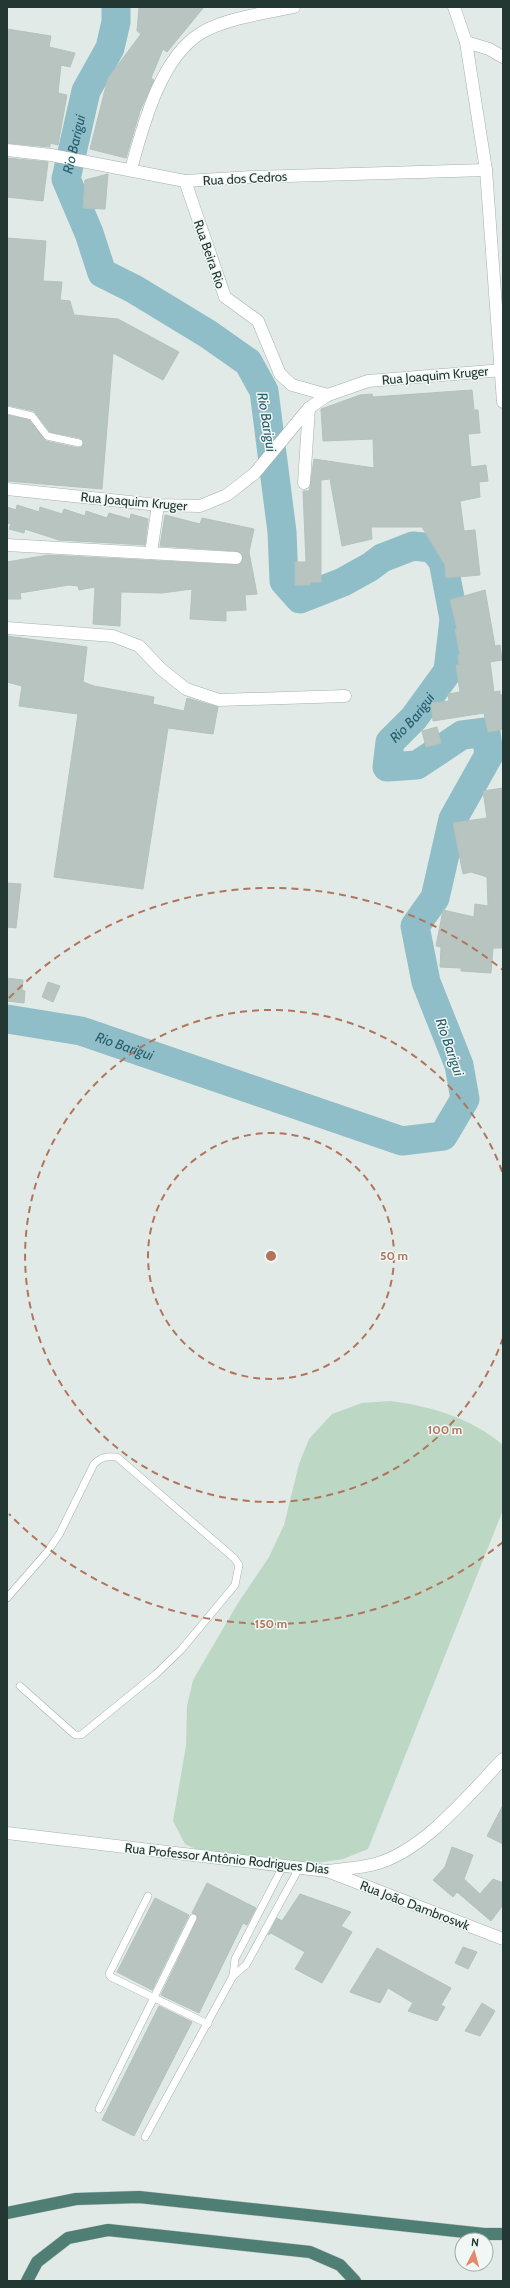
<svg xmlns="http://www.w3.org/2000/svg" width="510" height="2288" viewBox="0 0 510 2288" font-family="Cabin,sans-serif">
<style>
.green{fill:#bcd8c5}
.lines{fill:none;stroke-linecap:round;stroke-linejoin:round}
.river{stroke:#8fbec8;stroke-width:29}
.building{fill:#b7c4bf;stroke:#b4c2bd}
.service-casing{stroke:#a4b1ad;stroke-width:8}
.minor-casing{stroke:#a4b1ad;stroke-width:13}
.secondary-casing{stroke:#a1b4ae;stroke-width:13}
.trunk-casing{stroke:#c1c7c6;stroke-width:13}
.service{stroke:#fff;stroke-width:7}
.minor{stroke:#fff;stroke-width:12}
.secondary{stroke:#fff;stroke-width:12}
.trunk{stroke:#4f7e74;stroke-width:12}
.ring{fill:none;stroke:#b2755b;stroke-width:2;stroke-dasharray:7 5}
.labels{text-anchor:middle;dominant-baseline:central;stroke-width:3;stroke-linejoin:round;paint-order:stroke}
.street-label{font-size:13px;fill:#233833;stroke:#f1f7f4}
.water-label{font-size:14px;font-style:italic;fill:#255e6c;stroke:#f1f7f4}
.centre{fill:#b2755b;stroke:#f1f7f4;stroke-width:2}
.ring-label{font-size:12px;text-anchor:middle;font-weight:bold;fill:#b2755b;stroke:#f1f7f4;stroke-width:3;stroke-linejoin:round;paint-order:stroke}
</style>
<rect width="100%" height="100%" fill="#e1eae6"/>
<path class="green" d="M 390,1401 C 431,1406 471,1418 503,1445 L 503,1510 L 368,1849 L 343,1859 L 316,1863 L 262,1861 L 204,1853 L 185,1844 L 173,1821 L 186,1746 L 187,1706 L 193,1680 L 238,1603 L 269,1557 L 284,1525 L 299,1464 L 309,1439 L 332,1414 L 362,1403 Z"/>
<g class="lines">
<path class="river" id="s1" d="M 7,1019 L 81,1031 L 402,1141 L 443,1136 L 465,1099 L 459,1065 L 426,982 L 415,926 L 435,898 L 453,819 L 489,755 L 486,732 L 462,735 L 417,765 L 387,767 L 390,742 L 414,718 L 448,671 L 454,619 L 443,561 L 432,548 L 413,546 L 382,558 L 370,567 L 343,582 L 300,599 L 284,581 L 282,532 L 264,391 L 248,362 L 208,334 L 134,289 L 102,273 L 89,233 L 66,179 L 86,91 L 110,48 L 116,22 L 116,7"/>
</g>
<g class="building">
<path d="M 139,7 L 204,7 L 167,52 L 163,49 L 151,78 L 154,80 L 140,111 L 126,158 L 90,149 L 108,78 L 141,34 L 137,31 Z"/>
<path d="M 7,29 L 51,36 L 49,47 L 75,53 L 70,67 L 61,65 L 58,93 L 67,95 L 58,145 L 50,143 L 50,147 L 7,143 Z"/>
<path d="M 7,158 L 48,162 L 43,201 L 7,197 Z"/>
<path d="M 108,174 L 105,209 L 83,208 L 85,180 Z"/>
<path d="M 7,238 L 46,241 L 43,281 L 62,282 L 60,300 L 70,301 L 74,315 L 118,319 L 179,352 L 163,380 L 113,353 L 102,489 L 7,481 L 7,415 L 29,420 L 46,441 L 78,448 L 84,444 L 80,438 L 50,432 L 34,411 L 7,405 Z"/>
<path d="M 472,390 L 474,410 L 478,410 L 480,433 L 468,434 L 471,467 L 486,465 L 488,481 L 479,482 L 480,497 L 460,501 L 464,531 L 475,530 L 480,575 L 446,578 L 445,565 L 422,527 L 371,527 L 372,539 L 342,546 L 330,479 L 321,480 L 321,582 L 310,582 L 310,585 L 295,585 L 295,562 L 306,562 L 303,491 L 309,491 L 310,487 L 314,459 L 374,468 L 373,439 L 323,441 L 321,409 L 360,395 L 372,394 L 373,397 Z"/>
<path d="M 17,505 L 39,512 L 40,507 L 62,514 L 64,509 L 85,516 L 86,511 L 107,518 L 109,513 L 130,519 L 131,514 L 148,519 L 145,545 L 59,540 L 25,529 L 24,533 L 9,529 L 11,524 L 7,523 L 7,507 L 16,510 Z"/>
<path d="M 165,515 L 200,524 L 202,518 L 254,529 L 249,552 L 257,594 L 245,595 L 246,610 L 226,611 L 226,621 L 190,619 L 192,589 L 162,593 L 121,592 L 120,626 L 93,624 L 95,587 L 79,590 L 78,586 L 69,585 L 20,593 L 21,599 L 7,599 L 7,562 L 48,555 L 236,565 L 242,562 L 242,554 L 236,551 L 160,546 Z"/>
<path d="M 485,590 L 495,646 L 500,645 L 502,660 L 490,662 L 494,692 L 500,691 L 500,695 L 503,695 L 503,729 L 488,732 L 484,713 L 433,721 L 431,703 L 449,701 L 448,694 L 460,692 L 456,665 L 459,665 L 458,655 L 460,655 L 455,629 L 457,629 L 450,600 Z"/>
<path d="M 7,636 L 87,647 L 83,682 L 94,686 L 154,697 L 153,704 L 184,711 L 187,698 L 218,707 L 213,734 L 168,728 L 143,889 L 54,877 L 78,714 L 19,706 L 22,686 L 7,682 Z"/>
<path d="M 437,727 L 441,743 L 426,747 L 422,731 Z"/>
<path d="M 503,788 L 503,948 L 493,948 L 491,973 L 461,971 L 461,968 L 440,967 L 441,947 L 436,946 L 443,910 L 474,917 L 475,904 L 488,906 L 487,877 L 471,872 L 463,874 L 453,823 L 487,818 L 483,791 Z"/>
<path d="M 7,883 L 21,884 L 16,928 L 7,927 Z"/>
<path d="M 7,978 L 23,980 L 22,990 L 25,991 L 24,1003 L 7,1001 Z"/>
<path d="M 48,982 L 60,986 L 53,1002 L 42,997 Z"/>
<path d="M 503,1805 L 503,1844 L 487,1836 Z"/>
<path d="M 452,1847 L 473,1855 L 464,1879 L 480,1894 L 493,1879 L 503,1883 L 503,1905 L 491,1921 L 457,1892 L 453,1897 L 433,1880 L 445,1867 Z"/>
<path d="M 207,1883 L 256,1908 L 247,1925 L 243,1923 L 199,2013 L 161,1995 L 197,1920 L 197,1915 L 192,1913 Z"/>
<path d="M 300,1894 L 351,1912 L 341,1926 L 352,1932 L 322,1983 L 295,1969 L 305,1952 L 271,1933 L 268,1935 L 277,1918 L 282,1921 Z"/>
<path d="M 155,1898 L 189,1915 L 152,1990 L 117,1972 Z"/>
<path d="M 463,1947 L 477,1952 L 468,1969 L 455,1963 Z"/>
<path d="M 377,1948 L 451,1988 L 441,2005 L 445,2007 L 437,2021 L 408,2011 L 413,2003 L 388,1988 L 380,2003 L 350,1992 Z"/>
<path d="M 482,2003 L 495,2011 L 480,2036 L 465,2031 Z"/>
<path d="M 159,2006 L 192,2022 L 134,2136 L 102,2120 Z"/>
</g>
<g class="lines">
<defs>
<g id="service">
<path d="M 7,410 L 32,416 L 47,436 L 79,443"/>
<path d="M 7,1598 L 48,1551 L 60,1533 L 94,1464 C 101,1457 107,1456 117,1457 L 234,1558 L 239,1565 L 235,1585 L 181,1650 L 156,1674 L 81,1735 L 75,1735 L 20,1686"/>
<path d="M 148,1896 L 109,1974 L 111,1977 L 208,2024"/>
<path d="M 233,1976 L 246,1965 L 299,1868"/>
<path d="M 99,2109 L 193,1918"/>
<path d="M 145,2137 L 233,1976 L 235,1959 L 283,1866"/>
</g>
<g id="minor">
<path d="M 454,7 L 466,42 L 486,170 L 503,402"/>
<path d="M 466,42 L 489,49 L 503,57"/>
<path d="M 7,150 L 51,155 L 185,181 L 252,177 L 486,170"/>
<path d="M 131,169 C 143,126 160,58 201,33 C 226,18 266,13 294,7"/>
<path d="M 185,181 L 225,297 L 258,321 L 280,374 L 292,385 L 328,395"/>
<path d="M 304,483 L 309,408"/>
<path d="M 7,489 L 158,505 L 200,506 L 227,495 L 255,473 L 309,408 L 328,395 L 368,381 L 503,370"/>
<path d="M 7,545 L 236,558"/>
<path d="M 151,553 L 158,505"/>
<path d="M 7,628 L 113,636 L 139,646 L 161,669 L 186,689 L 219,700 L 345,696"/>
<path d="M 327,1871 L 503,1939"/>
</g>
<path id="secondary" d="M 7,1833 L 327,1871 C 342,1869 360,1868 375,1864 C 424,1851 469,1794 503,1759"/>
<g id="trunk">
<path d="M 7,2213 L 76,2199 L 139,2197 L 484,2234 L 503,2234"/>
<path d="M 27,2281 L 37,2262 L 68,2238 L 108,2230 L 310,2252 L 340,2265 L 355,2281"/>
</g>
</defs>
<use href="#service" class="service-casing"/>
<use href="#minor" class="minor-casing"/>
<use href="#secondary" class="secondary-casing"/>
<use href="#trunk" class="trunk-casing"/>
<use href="#service" class="service"/>
<use href="#minor" class="minor"/>
<use href="#secondary" class="secondary"/>
<use href="#trunk" class="trunk"/>
</g>
<g class="ring">
<circle cx="271" cy="1256" r="123"/>
<path d="M503 1338A246 246 0 1 1 503 1174"/>
<path d="M503 1542A368 368 0 0 1 9 1514M9 998A368 368 0 0 1 503 970"/>
</g>
<g class="labels">
<g class="street-label">
<text transform="translate(245 178) rotate(-3)">Rua dos Cedros</text>
<text transform="translate(210 254) rotate(71)">Rua Beira Rio</text>
<text transform="translate(435 375) rotate(-5)">Rua Joaquim Kruger</text>
<text transform="translate(134 501) rotate(5)">Rua Joaquim Kruger</text>
<text transform="translate(227 1858) rotate(6)">Rua Professor Antônio Rodrigues Dias</text>
<text transform="translate(415 1905) rotate(21)">Rua João Dambroswk</text>
</g>
<g class="water-label">
<text stroke="none"><textPath href="#s1" startOffset="1946">Rio Barigui</textPath></text>
<text transform="translate(267 422) rotate(81)">Rio Barigui</text>
<text stroke="none"><textPath href="#s1" startOffset="1058">Rio Barigui</textPath></text>
<text stroke="none"><textPath href="#s1" startOffset="121">Rio Barigui</textPath></text>
<text transform="translate(450 1047) rotate(71)">Rio Barigui</text>
</g>
</g>
<circle cx="271" cy="1256" r="6" class="centre"/>
<g class="ring-label">
<text x="394" y="1260">50 m</text>
<text x="445" y="1434">100 m</text>
<text x="271" y="1628">150 m</text>
</g>
<rect width="510" height="2288" fill="none" stroke="#233833" stroke-width="16"/>
<g transform="translate(474 2252) rotate(6)"><circle r="19" fill="#f1f7f4" stroke="#9faba7"/>
<path d="M0-3L7 15L0 10L-7 15Z" fill="#e18968"/>
<text y="-6" font-size="11" font-weight="bold" text-anchor="middle" fill="#233833">N</text>
</g>
</svg>
